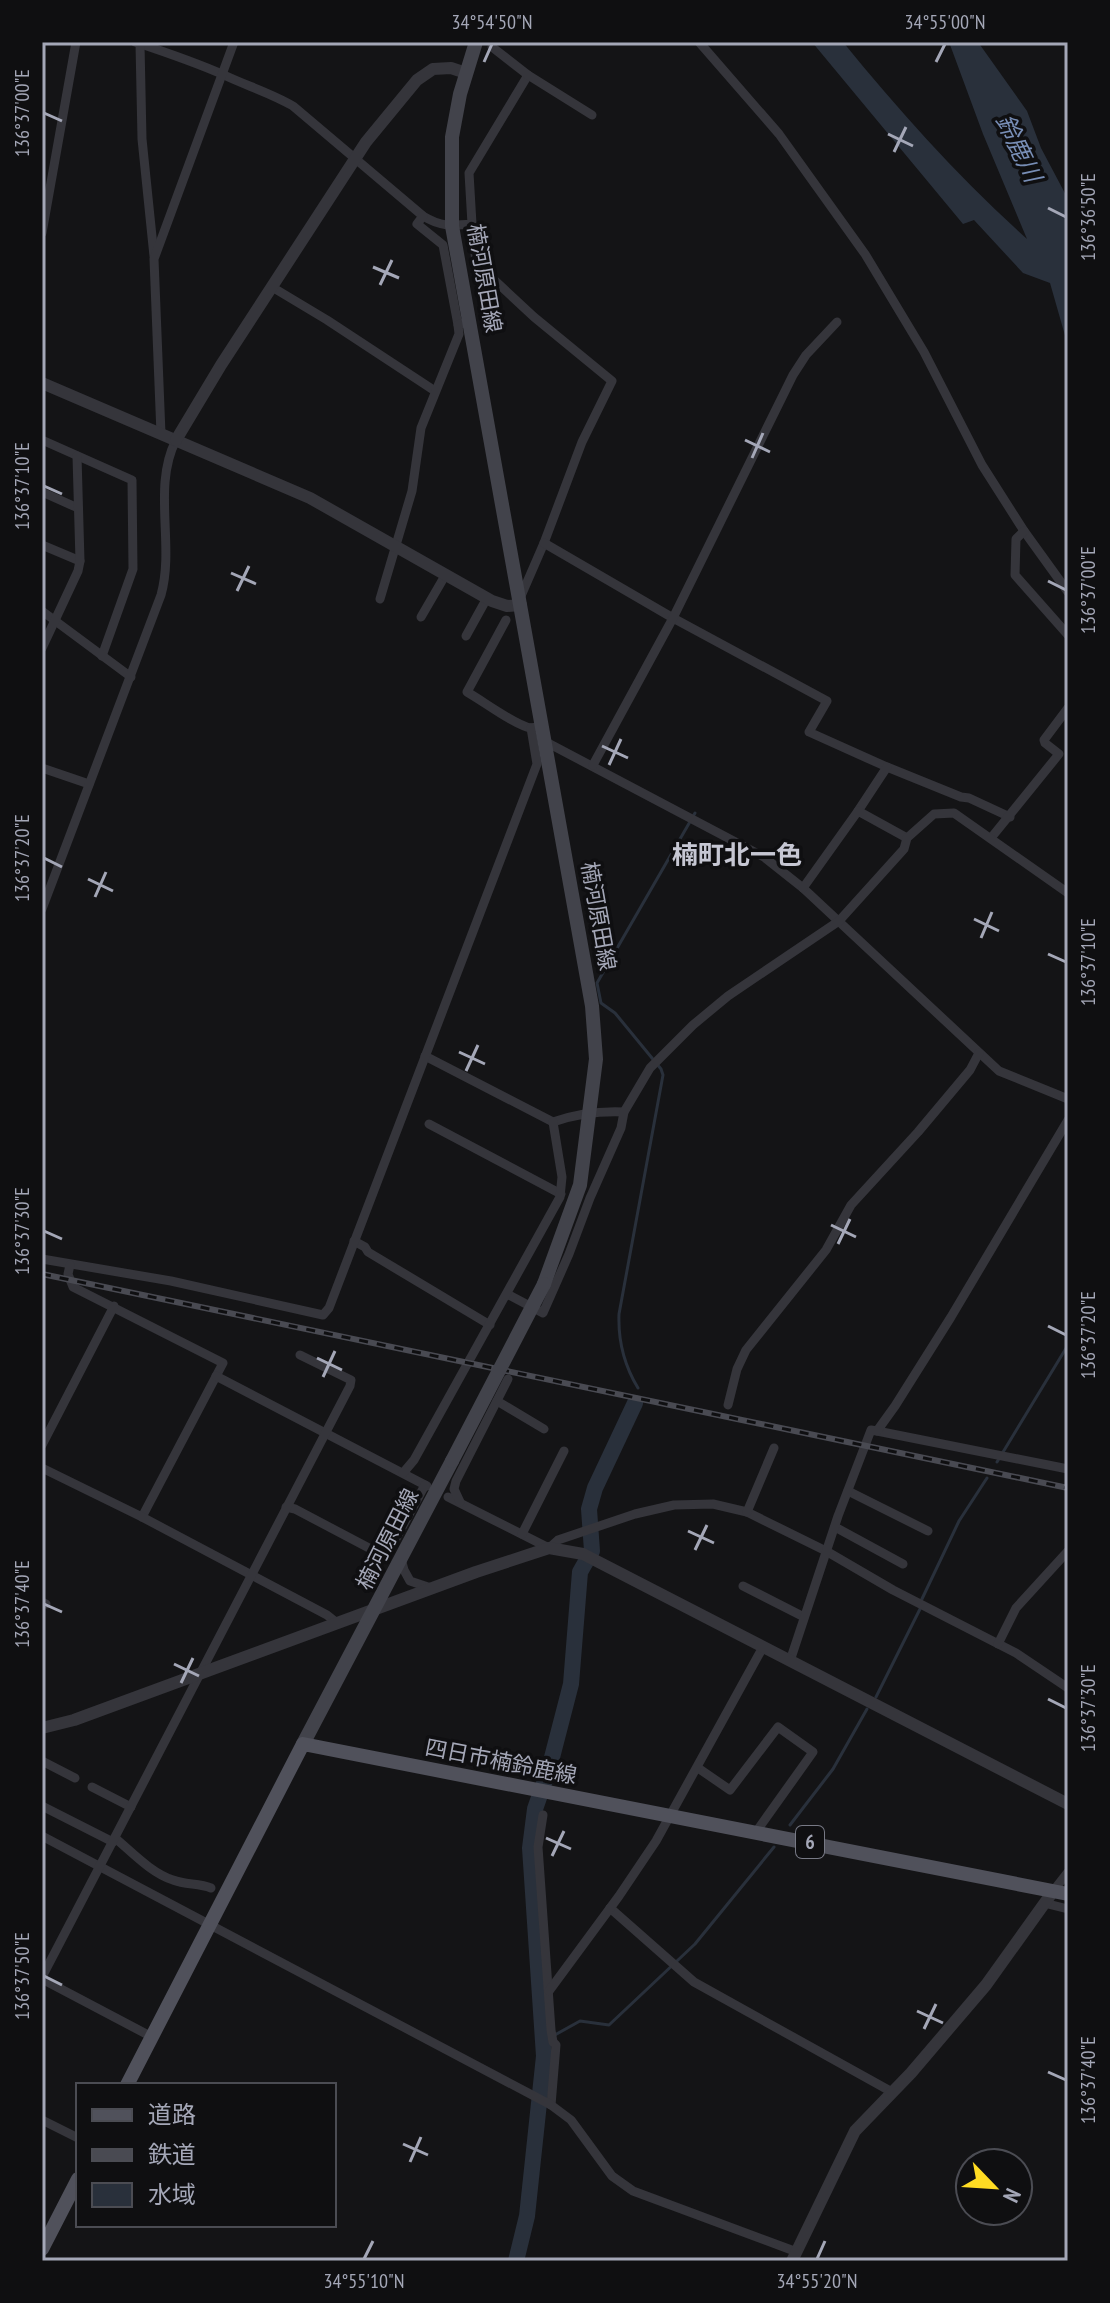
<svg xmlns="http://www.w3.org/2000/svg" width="1110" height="2303" viewBox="0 0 1110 2303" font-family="'PT Sans Narrow','Noto Sans JP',sans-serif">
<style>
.water{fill:#29303b}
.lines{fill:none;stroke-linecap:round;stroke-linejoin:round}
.stream{stroke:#29303b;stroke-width:3}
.river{stroke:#29303b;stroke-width:16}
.minor{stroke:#35353b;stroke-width:9}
.tertiary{stroke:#35353b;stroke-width:12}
.secondary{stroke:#42434b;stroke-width:14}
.primary{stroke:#50515b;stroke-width:14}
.rail-casing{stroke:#494a52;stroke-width:6}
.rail{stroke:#0f0f11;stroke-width:3;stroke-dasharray:9;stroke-linecap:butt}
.secondary-bridge{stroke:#42434b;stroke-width:14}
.ticks{fill:none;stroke:#a4a7b7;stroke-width:3}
.labels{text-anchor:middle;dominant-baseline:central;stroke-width:7;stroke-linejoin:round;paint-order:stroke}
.shield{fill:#0f0f11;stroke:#777985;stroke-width:2}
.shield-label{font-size:20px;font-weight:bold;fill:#a4a7b7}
.street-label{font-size:22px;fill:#a4a7b7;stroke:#0f0f11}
.water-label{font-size:24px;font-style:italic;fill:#788eb6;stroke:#0f0f11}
.quarter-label{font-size:26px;font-weight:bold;fill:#c6c7d3;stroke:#0f0f11}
.neatline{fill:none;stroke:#a4a7b7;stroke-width:3}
.ticks-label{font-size:20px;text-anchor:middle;fill:#a4a7b7}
</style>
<rect width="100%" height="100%" fill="#141416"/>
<path class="water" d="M 812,42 L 843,42 C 900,112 960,179 1027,239 L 983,134 L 949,42 L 978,42 L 1027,111 L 1041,148 L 1068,199 L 1068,346 L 1050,283 L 1023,273 L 974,220 L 963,224 Z"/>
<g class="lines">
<g class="stream">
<path d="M 638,1388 C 624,1365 618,1341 619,1314 L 663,1075 L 661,1069 L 615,1013 L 601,1003 L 597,983 L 695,813"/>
<path d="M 997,1462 L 1068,1345"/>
<path d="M 921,1601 L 959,1521 L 987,1478"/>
<path d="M 876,1697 L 920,1609"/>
<path d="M 790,1825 L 833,1769 L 867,1709"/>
<path d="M 544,2041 L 580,2021 L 609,2025 L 695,1944 L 774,1847"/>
</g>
<path class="river" d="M 516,2261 L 527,2216 L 544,2056 L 530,1848 L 535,1809 L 549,1769 L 571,1684 L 580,1572 L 592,1551 L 589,1509 L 595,1488 L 635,1403"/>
<g class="minor">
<path d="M 135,42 C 165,52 195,62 224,75 C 247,86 271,93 293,106 L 423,216 C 441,227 451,226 472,224 L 469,173 L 528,75"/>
<path d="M 699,42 L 779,134 L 865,254 L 924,352 L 982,465 L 1024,531 L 1068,592"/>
<path d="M 140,44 L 142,139 L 154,256"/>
<path d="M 492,47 L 528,75 L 592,115"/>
<path d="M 423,216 L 417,224 L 443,245 L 458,325"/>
<path d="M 472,224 L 476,263 L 534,317 L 612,381 L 582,442 L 544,543 L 521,596"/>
<path d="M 42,233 L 76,42"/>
<path d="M 272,287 L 327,320 L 435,391"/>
<path d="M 161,434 L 154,259 L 234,42"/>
<path d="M 42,440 L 132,480 L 133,569 L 102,656"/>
<path d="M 42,492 L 78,508"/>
<path d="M 1024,531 L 1016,539 L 1015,575 L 1068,635"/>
<path d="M 544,543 L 673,618 L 827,701 L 809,732 L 887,767 L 961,797 L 969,798 L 1010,817"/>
<path d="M 42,545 L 80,561"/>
<path d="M 380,599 L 412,491 L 421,428 L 459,334 L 458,325 L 470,320"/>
<path d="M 42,611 L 131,677"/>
<path d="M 421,617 L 446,574"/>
<path d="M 506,620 L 467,692 C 483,701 516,726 531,728"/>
<path d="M 466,636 L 487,598"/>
<path d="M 42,648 L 78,571 L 80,561 L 77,456"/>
<path d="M 546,742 L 764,857 L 803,888 L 999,1071 L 1068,1099"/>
<path d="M 593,765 L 673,618 L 793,375 L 806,355 L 837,322"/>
<path d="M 42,768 L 89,784"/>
<path d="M 858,811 L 887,767"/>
<path d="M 991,838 L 1059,754 L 1045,743 L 1044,740 L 1068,708"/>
<path d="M 803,888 L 858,811 L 907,838"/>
<path d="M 42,909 L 161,595 C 175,545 152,487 176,440"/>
<path d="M 425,1056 L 553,1122 C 576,1114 600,1111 624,1112"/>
<path d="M 429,1124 L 561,1194"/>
<path d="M 354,1241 L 365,1247 L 368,1252 L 490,1325"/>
<path d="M 42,1259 L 171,1281 L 323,1315 L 329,1308 L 537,764 L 531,728 L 543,726"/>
<path d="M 70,1265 L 68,1274 L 73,1287 L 223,1363 L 142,1517"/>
<path d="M 507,1294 L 543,1313 L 569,1254 L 590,1198 L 621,1128 L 624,1112 L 650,1068 L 693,1025 L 728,996 L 839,921 L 904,849 L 907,838 L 934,814 L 954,813 L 1068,893"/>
<path d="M 216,1376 L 427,1486"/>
<path d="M 497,1401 L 544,1429"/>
<path d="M 728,1405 L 737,1369 L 746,1350 L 826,1250 L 851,1205 L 918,1132 L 970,1070 L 979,1053"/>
<path d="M 877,1431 L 1068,1469"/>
<path d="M 42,1445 L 114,1306"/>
<path d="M 42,1468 L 142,1517 L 327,1615 L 337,1623"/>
<path d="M 403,1473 L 414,1460 L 560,1197 L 562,1177 L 553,1122"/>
<path d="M 848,1491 L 928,1531"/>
<path d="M 448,1497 L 549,1548 L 558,1540 L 635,1514 L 674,1505 L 713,1504 L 747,1512 L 826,1551 L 893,1590 L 1016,1653 L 1068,1688"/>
<path d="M 460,1502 L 454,1489 L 456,1481 L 508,1379"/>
<path d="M 286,1507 L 295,1509 L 386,1557 L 425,1485"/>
<path d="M 747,1512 L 774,1448"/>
<path d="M 835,1527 L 903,1564"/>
<path d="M 522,1534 L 564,1451"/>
<path d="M 401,1558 L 404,1570 L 410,1581 L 431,1588"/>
<path d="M 743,1586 L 804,1617"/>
<path d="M 42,1602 L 46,1604"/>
<path d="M 998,1644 L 1016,1608 L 1068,1551"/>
<path d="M 790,1661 L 838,1516 L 871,1430 L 877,1431 L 895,1406 L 951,1317 L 1068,1120"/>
<path d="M 42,1761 L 75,1778"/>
<path d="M 698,1768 L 730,1790 L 778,1727 L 813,1752 L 756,1832"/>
<path d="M 92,1787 L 131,1807"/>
<path d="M 42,1806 L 113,1842"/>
<path d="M 543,1815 L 538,1847 L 551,2030 L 553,2042 L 556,2045 L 551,2105"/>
<path d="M 42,1836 L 551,2105 L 571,2120 L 612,2176 L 633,2191 L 797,2252"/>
<path d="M 115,1838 C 132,1852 151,1873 173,1880 C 186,1885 199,1883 211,1888"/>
<path d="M 1054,1890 L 1068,1872"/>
<path d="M 1044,1903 L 1068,1909"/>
<path d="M 610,1908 L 694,1982 L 892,2092"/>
<path d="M 42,1977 L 350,1386 L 351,1380 L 300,1355"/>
<path d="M 42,1979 L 152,2037"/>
<path d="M 549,1991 L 619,1896 L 656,1841 L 763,1647"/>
<path d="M 42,2120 L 78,2138"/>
</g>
<g class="tertiary">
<path d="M 42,383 L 310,498 L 492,601 L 507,606 L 521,605"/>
<path d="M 176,440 L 221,365 L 366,142 L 417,80 L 433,69 L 451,68 L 466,73"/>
<path d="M 42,1728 L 74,1720 L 476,1572 L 549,1548 L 583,1554 L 1068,1804"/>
<path d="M 792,2261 L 855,2131 L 911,2073 L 986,1985 L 1054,1890"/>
</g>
<g class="secondary">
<path d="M 476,42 L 460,94 L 452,137 L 452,226 L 592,1006 L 596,1059 L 580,1185 L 544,1284"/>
<path d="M 303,1744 L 452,1461"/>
</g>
<g class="primary">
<path d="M 127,2085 L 303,1744 L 1068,1894"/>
<path d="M 42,2249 L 78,2179"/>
</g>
<defs>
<path id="rail" d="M 42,1274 L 1068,1488"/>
</defs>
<use href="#rail" class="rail-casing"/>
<use href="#rail" class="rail"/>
<path class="secondary-bridge" d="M 452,1461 L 544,1284"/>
</g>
<path class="ticks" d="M 484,62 L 492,44M 936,62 L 945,44M 44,113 L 62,121M 888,134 L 913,146M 894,152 L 906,127M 1048,208 L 1066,217M 373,267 L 399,278M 380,285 L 392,260M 745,440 L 770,452M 752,458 L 763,433M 44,486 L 62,494M 231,573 L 256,584M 1048,581 L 1066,590M 237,591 L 249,566M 602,746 L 628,758M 609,765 L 621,739M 44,858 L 62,867M 88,879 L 113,891M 95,897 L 106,872M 974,919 L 999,931M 981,938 L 992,912M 1048,954 L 1066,962M 459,1052 L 485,1064M 466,1071 L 478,1045M 831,1225 L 856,1237M 44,1231 L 62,1239M 838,1244 L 850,1219M 1048,1326 L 1066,1335M 317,1358 L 342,1370M 323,1377 L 335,1351M 688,1531 L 714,1543M 695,1550 L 707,1525M 44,1604 L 62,1612M 174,1664 L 199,1676M 181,1683 L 193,1658M 1048,1699 L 1066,1708M 546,1838 L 571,1849M 552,1856 L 564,1831M 44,1976 L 62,1985M 917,2011 L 943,2023M 924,2029 L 936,2004M 1048,2072 L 1066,2080M 403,2144 L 428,2155M 410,2162 L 421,2137M 364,2259 L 373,2241M 817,2259 L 825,2241"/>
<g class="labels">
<rect class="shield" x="796" y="1826" width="28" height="32" rx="6"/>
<g class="shield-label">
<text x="810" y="1842">6</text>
</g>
<g class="street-label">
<text transform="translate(485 278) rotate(80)">楠河原田線</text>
<text transform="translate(599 916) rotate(80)">楠河原田線</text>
<text transform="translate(387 1539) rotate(-63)">楠河原田線</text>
<text transform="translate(501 1761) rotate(11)">四日市楠鈴鹿線</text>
</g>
<g class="water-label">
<text transform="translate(1019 148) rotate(64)">鈴鹿川</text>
</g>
<g class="quarter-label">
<text x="737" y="854">楠町北一色</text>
</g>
</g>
<rect width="1110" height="2303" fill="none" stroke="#0f0f11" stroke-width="88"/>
<rect x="76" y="2083" width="260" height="144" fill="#0f0f11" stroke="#4b4c53" stroke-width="2"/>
<rect x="92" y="2109" width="40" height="12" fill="#50515b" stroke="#4b4c53" stroke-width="2"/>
<text x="148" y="2123" font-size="24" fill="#a4a7b7">道路</text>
<rect x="92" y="2149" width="40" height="12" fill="#494a52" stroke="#4b4c53" stroke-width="2"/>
<text x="148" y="2163" font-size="24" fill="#a4a7b7">鉄道</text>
<rect x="92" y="2183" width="40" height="24" fill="#29303b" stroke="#4b4c53" stroke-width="2"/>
<text x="148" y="2203" font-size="24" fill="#a4a7b7">水域</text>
<g transform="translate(994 2187) rotate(115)"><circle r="38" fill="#0f0f11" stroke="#4b4c53" stroke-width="2"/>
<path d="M0-6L14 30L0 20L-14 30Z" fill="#ffdc23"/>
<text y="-12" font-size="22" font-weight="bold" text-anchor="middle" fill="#a4a7b7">N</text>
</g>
<rect x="44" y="44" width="1022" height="2215" class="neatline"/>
<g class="ticks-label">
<text x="492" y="29">34°54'50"N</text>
<text x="945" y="29">34°55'00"N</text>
<text transform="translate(22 113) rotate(-90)" y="7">136°37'00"E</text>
<text transform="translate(1088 217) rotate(-90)" y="7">136°36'50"E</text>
<text transform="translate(22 486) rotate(-90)" y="7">136°37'10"E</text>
<text transform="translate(1088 590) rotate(-90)" y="7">136°37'00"E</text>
<text transform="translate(22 858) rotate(-90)" y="7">136°37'20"E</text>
<text transform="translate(1088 962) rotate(-90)" y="7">136°37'10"E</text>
<text transform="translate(22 1231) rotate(-90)" y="7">136°37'30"E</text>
<text transform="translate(1088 1335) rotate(-90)" y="7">136°37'20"E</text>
<text transform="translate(22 1604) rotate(-90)" y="7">136°37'40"E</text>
<text transform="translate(1088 1708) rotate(-90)" y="7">136°37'30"E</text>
<text transform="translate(22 1976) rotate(-90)" y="7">136°37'50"E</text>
<text transform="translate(1088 2080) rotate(-90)" y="7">136°37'40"E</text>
<text x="364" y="2288">34°55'10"N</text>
<text x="817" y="2288">34°55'20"N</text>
</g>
</svg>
